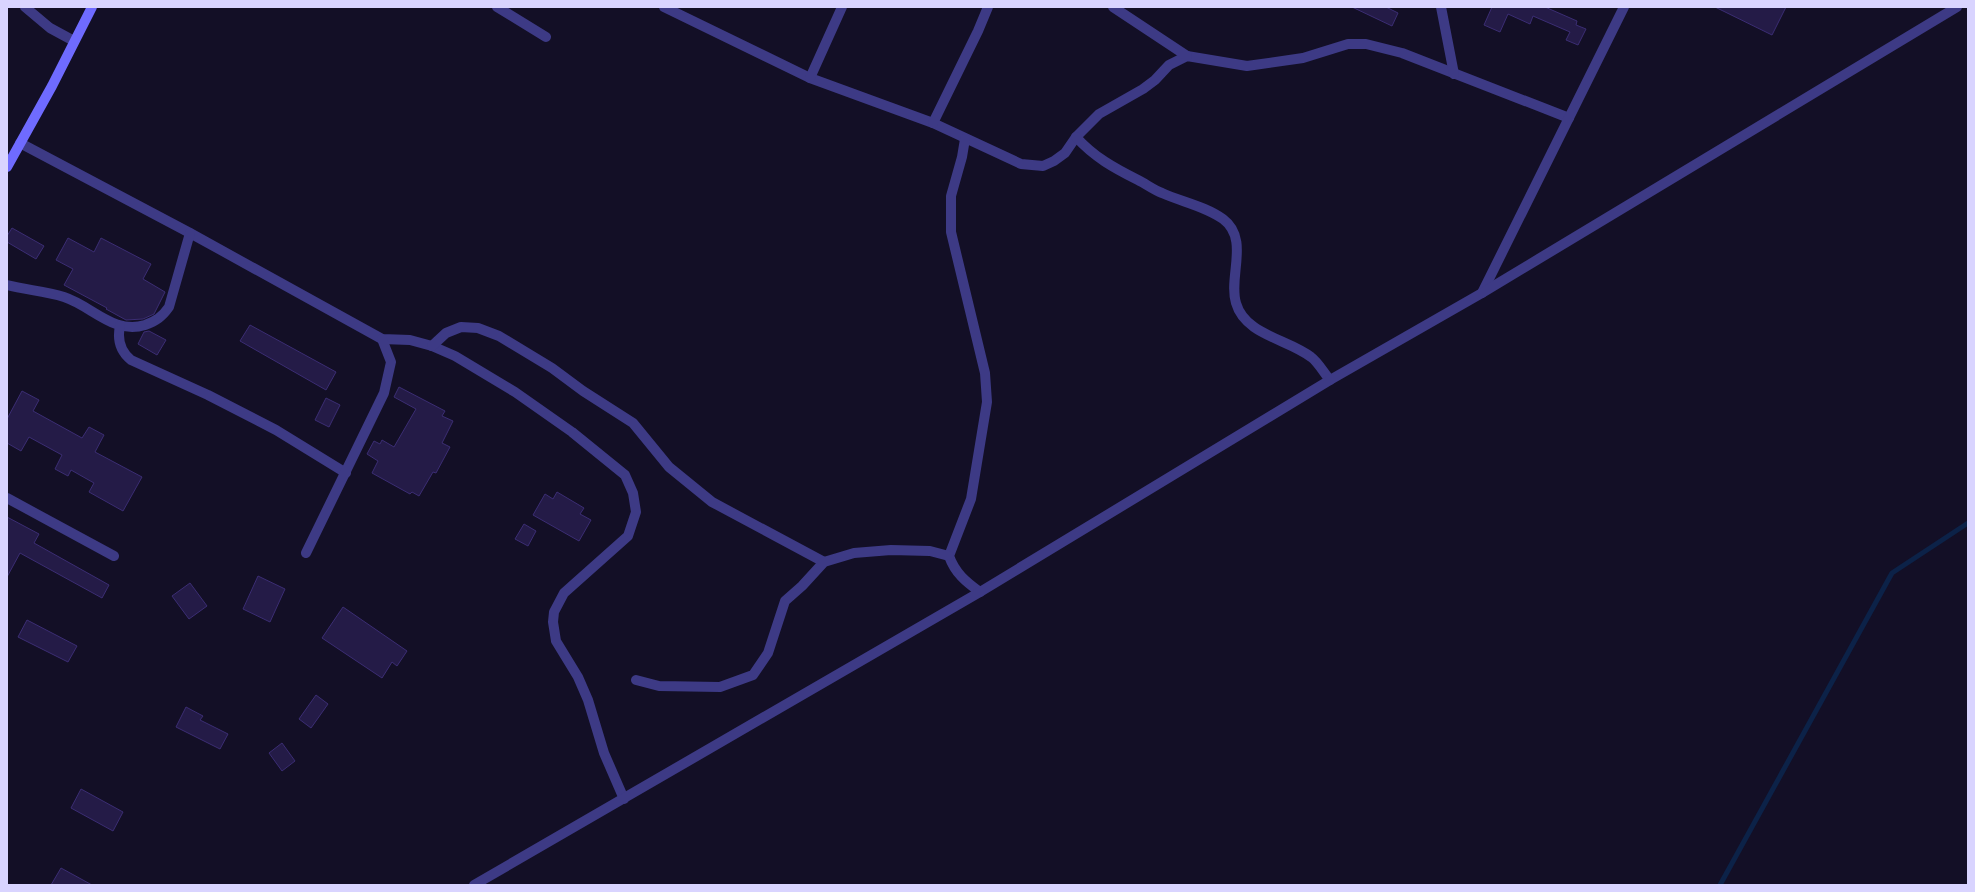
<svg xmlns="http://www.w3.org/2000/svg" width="1975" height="892" viewBox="0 0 1975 892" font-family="'Public Sans',sans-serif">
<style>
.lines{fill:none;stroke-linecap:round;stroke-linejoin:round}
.stream{stroke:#0c2248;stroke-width:5}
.building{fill:#241b47;stroke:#3b2d73}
.street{stroke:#3d3a85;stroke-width:10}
.secondary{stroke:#6f6bff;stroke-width:10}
</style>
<rect width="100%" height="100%" fill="#130f26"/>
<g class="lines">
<path class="stream" d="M 1720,885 L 1892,573 L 1968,523"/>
</g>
<g class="building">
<path d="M 1352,7 L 1386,7 L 1398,13 L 1392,26 Z"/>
<path d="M 1492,7 L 1545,7 L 1577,21 L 1576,25 L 1586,29 L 1578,45 L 1566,40 L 1570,32 L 1533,16 L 1530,24 L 1508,14 L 1500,32 L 1484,25 Z"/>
<path d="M 1715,7 L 1786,7 L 1772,35 Z"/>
<path d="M 12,228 L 44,246 L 36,259 L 7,242 L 7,236 Z"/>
<path d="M 68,238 L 94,252 L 101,238 L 151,264 L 143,279 L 165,292 L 154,314 L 143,319 L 126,320 L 106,309 L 107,308 L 64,285 L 73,269 L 56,260 Z"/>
<path d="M 250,325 L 336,372 L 326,390 L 240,341 Z"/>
<path d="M 149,331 L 166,340 L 157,355 L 138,344 L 144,332 Z"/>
<path d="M 399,387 L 445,411 L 442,416 L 453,421 L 442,443 L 450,447 L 436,473 L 433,472 L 419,496 L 412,492 L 410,494 L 372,473 L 378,461 L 367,454 L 374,441 L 380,444 L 382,440 L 394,447 L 416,409 L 394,397 Z"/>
<path d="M 22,391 L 39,400 L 33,411 L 82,438 L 89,427 L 104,435 L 95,452 L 142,477 L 123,511 L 89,492 L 94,483 L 71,470 L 68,476 L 55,469 L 62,455 L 29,437 L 21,451 L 7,443 L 7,419 Z"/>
<path d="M 326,398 L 340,405 L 329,427 L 315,420 Z"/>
<path d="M 557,492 L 584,508 L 580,514 L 591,520 L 579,541 L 533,515 L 545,494 L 553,499 Z"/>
<path d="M 7,517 L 39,534 L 34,543 L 109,585 L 102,598 L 20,553 L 7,577 Z"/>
<path d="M 524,524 L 536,531 L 528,546 L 515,539 Z"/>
<path d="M 258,576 L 285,589 L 270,622 L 243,609 Z"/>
<path d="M 190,583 L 207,606 L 189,619 L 172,596 Z"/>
<path d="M 343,607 L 407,651 L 397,666 L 392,662 L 382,678 L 322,638 Z"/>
<path d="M 27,620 L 77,646 L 68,662 L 18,637 Z"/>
<path d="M 316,695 L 328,704 L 311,728 L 299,719 Z"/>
<path d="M 186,707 L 203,716 L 200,720 L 228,734 L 220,749 L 176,727 Z"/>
<path d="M 282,743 L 295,761 L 282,771 L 269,753 Z"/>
<path d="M 81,789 L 123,812 L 113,831 L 71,808 Z"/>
<path d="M 61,868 L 92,885 L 51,885 Z"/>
</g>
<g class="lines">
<g class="street">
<path d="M 25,7 L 50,28 L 74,41"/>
<path d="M 497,7 L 546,37"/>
<path d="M 664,7 L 810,78 L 933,123 L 1021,164 L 1043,166 L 1054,161 L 1065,153 L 1076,137 L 1099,114 L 1143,89 L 1155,80 L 1169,65 L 1187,56 L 1247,66 L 1303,58 L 1348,44 L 1366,44 L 1402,53 L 1569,118"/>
<path d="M 1113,7 L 1187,56"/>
<path d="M 1441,7 L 1454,74"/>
<path d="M 810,78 L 842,7"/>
<path d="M 933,123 L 978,31 L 988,7"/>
<path d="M 1076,137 C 1094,157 1114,168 1138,180 C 1146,184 1154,190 1162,193 C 1182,202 1205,206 1223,219 C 1250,239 1228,277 1236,303 C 1245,335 1288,339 1311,357 C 1318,362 1324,373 1330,380"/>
<path d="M 965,139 L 962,157 L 951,196 L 951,232 L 985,373 L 987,402 L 971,499 L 949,556 C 955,573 966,582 980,592"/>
<path d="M 20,143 L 190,233 L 382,339 L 410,340 L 432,346 L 455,356 L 515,392 L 572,432 L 625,475 L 633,493 L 636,512 L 628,536 L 564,593 L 554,612 L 553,622 L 556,641 L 578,677 L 588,700 L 604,753 L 624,799"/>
<path d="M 7,285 C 26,290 45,291 64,297 C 92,306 114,335 145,325 C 156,321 162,317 169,307 L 190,233"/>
<path d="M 1482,293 L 1624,7"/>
<path d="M 120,326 C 117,340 120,351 131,360 L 208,395 L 276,430 L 346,473"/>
<path d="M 432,346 L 446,333 L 461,327 L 478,328 L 499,336 L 552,368 L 583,391 L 633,423 L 669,467 L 712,502 L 824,562"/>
<path d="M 7,498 L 114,556"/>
<path d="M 306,553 L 384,393 L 391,362 L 382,339"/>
<path d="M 636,680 L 659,686 L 720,687 L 753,675 L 768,653 L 785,601 L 802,586 L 824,562 L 854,553 L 891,550 L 930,551 L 949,556"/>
<path d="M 474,885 L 980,592 L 1330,380 L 1482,293 L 1957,7"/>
</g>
<path class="secondary" d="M 7,167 L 52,86 L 92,7"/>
</g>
<rect width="1975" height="892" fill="none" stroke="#d9d4ff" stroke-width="16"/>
</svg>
